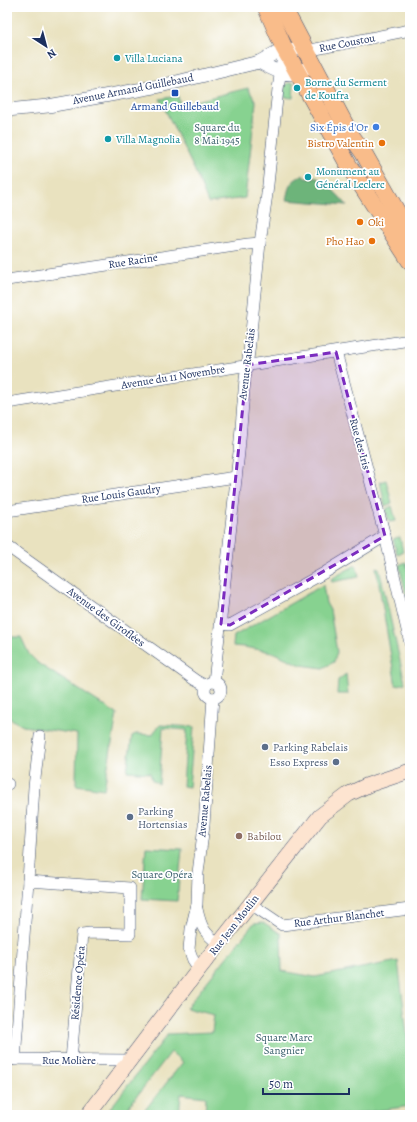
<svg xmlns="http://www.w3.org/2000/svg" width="417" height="1122" viewBox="0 0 417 1122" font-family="Alegreya,serif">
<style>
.green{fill:#87d290;stroke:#518077}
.forest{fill:#6db47a;stroke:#44726c}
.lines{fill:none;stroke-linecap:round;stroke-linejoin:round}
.minor-casing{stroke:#3a4a6d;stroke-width:12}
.tertiary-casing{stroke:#3a4a6d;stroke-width:14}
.secondary-casing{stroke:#3a4a6d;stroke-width:16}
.primary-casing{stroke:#3a4a6d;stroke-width:18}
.minor{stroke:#fff;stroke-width:11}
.tertiary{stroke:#fff;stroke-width:13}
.secondary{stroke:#fde4d0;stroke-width:15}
.primary{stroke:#f9bc8a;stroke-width:17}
.marked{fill:#7b2cbf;fill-opacity:0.2;stroke:#7b2cbf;stroke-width:3;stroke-dasharray:8 5;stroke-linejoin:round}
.culture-dot{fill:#0f9aa8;stroke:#fff;stroke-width:1.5}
.transit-dot{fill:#1a4fb4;stroke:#fff;stroke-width:1.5}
.shop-dot{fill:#3f7fe0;stroke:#fff;stroke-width:1.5}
.food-dot{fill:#e8710a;stroke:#fff;stroke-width:1.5}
.service-dot{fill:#5c6f8a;stroke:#fff;stroke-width:1.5}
.education-dot{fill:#8d6e63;stroke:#fff;stroke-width:1.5}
.labels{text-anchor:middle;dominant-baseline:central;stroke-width:3.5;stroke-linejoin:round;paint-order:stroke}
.street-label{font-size:11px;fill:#1b2f5e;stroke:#fff}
.culture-label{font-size:11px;fill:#0d838f;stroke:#fff;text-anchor:start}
.transit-label{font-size:11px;fill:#164399;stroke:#fff}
.park-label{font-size:11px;fill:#3b606d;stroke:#fff}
.shop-label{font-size:11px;fill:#366cbe;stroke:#fff;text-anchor:end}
.food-label{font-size:11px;fill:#c56008;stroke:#fff;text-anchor:end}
.service-label{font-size:11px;fill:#4e5e75;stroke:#fff;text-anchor:start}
.education-label{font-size:11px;fill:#785e54;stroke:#fff;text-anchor:start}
</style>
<rect width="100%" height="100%" fill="#fff"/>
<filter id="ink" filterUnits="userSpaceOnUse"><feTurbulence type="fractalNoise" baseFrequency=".025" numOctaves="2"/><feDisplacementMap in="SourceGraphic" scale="8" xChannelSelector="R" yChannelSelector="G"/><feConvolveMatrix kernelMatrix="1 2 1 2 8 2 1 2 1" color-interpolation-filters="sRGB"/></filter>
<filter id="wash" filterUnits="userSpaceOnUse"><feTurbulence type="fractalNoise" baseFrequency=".012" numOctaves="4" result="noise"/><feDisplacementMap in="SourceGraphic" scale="16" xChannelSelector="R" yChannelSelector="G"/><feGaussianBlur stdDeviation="0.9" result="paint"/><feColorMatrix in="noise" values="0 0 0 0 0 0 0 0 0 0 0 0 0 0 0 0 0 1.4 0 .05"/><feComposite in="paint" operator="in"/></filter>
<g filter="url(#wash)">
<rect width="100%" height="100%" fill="#e9e2bf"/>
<g class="green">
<path d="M 289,83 L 294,83 L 293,98 L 283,97 L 285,86 Z"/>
<path d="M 248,88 L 256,102 L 245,198 L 208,203 L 195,171 L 160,99 L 178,96 L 180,105 Z"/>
<path d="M 386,480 L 392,503 L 385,506 L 380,482 Z"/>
<path d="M 392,506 L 396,521 L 389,522 L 386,509 Z"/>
<path d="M 400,537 L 403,552 L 397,554 L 393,539 Z"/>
<path d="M 406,562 L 410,579 L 410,596 L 407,597 L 399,565 Z"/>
<path d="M 356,565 L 359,577 L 332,582 L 331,579 Z"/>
<path d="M 376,567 L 379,568 L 405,683 L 396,686 Z"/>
<path d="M 323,585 L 326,603 L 330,610 L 337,652 L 334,662 L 323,668 L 301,665 L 272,652 L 244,647 L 233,646 L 234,636 Z"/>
<path d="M 7,637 L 21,637 L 29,654 L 39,664 L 117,714 L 104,789 L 76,785 L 77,734 L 23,726 L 7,717 Z"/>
<path d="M 346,674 L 348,694 L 337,694 L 338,680 Z"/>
<path d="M 160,725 L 194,727 L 189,787 L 183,786 L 187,730 L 163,728 L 159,784 L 152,780 L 150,773 L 127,771 L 132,736 L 136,734 L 153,735 L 154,732 Z"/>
<path d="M 146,847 L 182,849 L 177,901 L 142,899 Z"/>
<path d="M 263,922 L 281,934 L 282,971 L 315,977 L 398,961 L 410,1058 L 410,1106 L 348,1115 L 205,1115 L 206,1097 L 181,1094 L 179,1115 L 141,1115 L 183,1062 L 171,1052 L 122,1115 L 105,1115 L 168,1034 L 212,1032 L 214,1015 L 186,1008 L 254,923 Z"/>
</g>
<path class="forest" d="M 303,175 L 305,178 L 314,179 L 314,176 C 328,184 337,194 347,205 L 286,200 C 289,186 289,182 303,175 Z"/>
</g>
<g filter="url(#ink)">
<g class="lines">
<defs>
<g id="minor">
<path d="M 7,280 L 248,244 L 260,243"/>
<path d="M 336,352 L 385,536 L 410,643"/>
<path d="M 7,403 L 410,340"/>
<path d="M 7,511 L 236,477"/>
<path d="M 7,546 L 195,680 L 206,686"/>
<path d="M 221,624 L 230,625 L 324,573 L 385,536"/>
<circle cx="213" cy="690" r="8"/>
<path d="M 214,682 L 239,452 L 245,379 L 249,352 L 260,243 L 267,194 L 278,89 L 284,48 L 306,51 L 410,30"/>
<path d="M 7,784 L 8,784"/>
<path d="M 28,881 L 34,787 L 40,736"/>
<path d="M 251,904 L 282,925 L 410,909"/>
<path d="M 197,909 C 201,927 204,933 219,944"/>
<path d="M 199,969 L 193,960 L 189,949 L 191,929 L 197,904 L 198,873 L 204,825 L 213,698"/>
<path d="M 9,1059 L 130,1060"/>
<path d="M 15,1060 L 28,881 L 130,888 L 130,934 L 90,933 L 82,934 L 71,1060"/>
</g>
<g id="tertiary">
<path d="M 259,62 C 273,69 290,81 305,69"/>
<path d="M 7,110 L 48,106 L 160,86 L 259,62 L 284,48"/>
</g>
<path id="secondary" d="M 88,1115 L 199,969 L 320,816 L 349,794 L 368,785 L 410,771"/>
<g id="primary">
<path d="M 266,7 L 284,48 L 349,166 L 410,261"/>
<path d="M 283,7 L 350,134 L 363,152 L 410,235"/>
</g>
</defs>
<use href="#minor" class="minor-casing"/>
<use href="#tertiary" class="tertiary-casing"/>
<use href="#secondary" class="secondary-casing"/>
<use href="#primary" class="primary-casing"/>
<use href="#minor" class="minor"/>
<use href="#tertiary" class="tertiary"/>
<use href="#secondary" class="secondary"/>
<use href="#primary" class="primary"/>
</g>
</g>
<path class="marked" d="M 336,352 L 385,536 L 230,625 L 221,624 L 247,365 Z"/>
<g class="culture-dot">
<circle cx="117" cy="58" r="4"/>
<circle cx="297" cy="88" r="4"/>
<circle cx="108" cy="139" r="4"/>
<circle cx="308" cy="177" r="4"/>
</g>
<rect class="transit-dot" x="171" y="89" width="8" height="8" rx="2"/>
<circle class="shop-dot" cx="376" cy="127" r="4"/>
<g class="food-dot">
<circle cx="382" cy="143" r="4"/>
<circle cx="360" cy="222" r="4"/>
<circle cx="372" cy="241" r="4"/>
</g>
<g class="service-dot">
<circle cx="265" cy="747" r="4"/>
<circle cx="336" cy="762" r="4"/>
<circle cx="130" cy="817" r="4"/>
</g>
<circle class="education-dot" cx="239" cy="836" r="4"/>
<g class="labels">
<g class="street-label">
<text transform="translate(347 43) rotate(-11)">Rue Coustou</text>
<text transform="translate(133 89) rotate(-11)">Avenue Armand Guillebaud</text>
<text transform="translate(133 261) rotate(-9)">Rue Racine</text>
<text transform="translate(247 364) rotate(-83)">Avenue Rabelais</text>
<text transform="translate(173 377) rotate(-9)">Avenue du 11 Novembre</text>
<text transform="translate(360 444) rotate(75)">Rue des Iris</text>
<text transform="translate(121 494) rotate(-8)">Rue Louis Gaudry</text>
<text transform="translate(106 617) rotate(36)">Avenue des Giroflées</text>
<text transform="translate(205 801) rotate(-85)">Avenue Rabelais</text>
<text transform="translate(339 918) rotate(-7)">Rue Arthur Blanchet</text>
<text transform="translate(234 925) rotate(-52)">Rue Jean Moulin</text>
<text transform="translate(78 983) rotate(-85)">Résidence Opéra</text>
<text x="69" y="1060">Rue Molière</text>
</g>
<g class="culture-label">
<text x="125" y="58">Villa Luciana</text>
<text x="305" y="82">Borne du Serment<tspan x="305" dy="13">de Koufra</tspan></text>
<text x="116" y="139">Villa Magnolia</text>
<text x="316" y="171">Monument au<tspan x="316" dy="13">Général Leclerc</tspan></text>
</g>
<g class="transit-label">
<text x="175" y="106">Armand Guillebaud</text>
</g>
<g class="park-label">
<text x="217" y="127">Square du<tspan x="217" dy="13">8 Mai 1945</tspan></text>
<text x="162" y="874">Square Opéra</text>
<text x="284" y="1037">Square Marc<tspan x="284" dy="13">Sangnier</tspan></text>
</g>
<g class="shop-label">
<text x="368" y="127">Six Épis d'Or</text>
</g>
<g class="food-label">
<text x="374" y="143">Bistro Valentin</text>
<text x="368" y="222" text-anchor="start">Oki</text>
<text x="364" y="241">Pho Hao</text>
</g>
<g class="service-label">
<text x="273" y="747">Parking Rabelais</text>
<text x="328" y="762" text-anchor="end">Esso Express</text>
<text x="138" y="811">Parking<tspan x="138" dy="13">Hortensias</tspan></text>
</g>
<g class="education-label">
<text x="247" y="836">Babilou</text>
</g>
</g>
<rect width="417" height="1122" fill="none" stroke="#fff" stroke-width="24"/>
<g transform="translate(46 46) rotate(144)" stroke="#ffffff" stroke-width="3" paint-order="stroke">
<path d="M0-3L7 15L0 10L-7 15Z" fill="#1b2f5e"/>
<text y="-6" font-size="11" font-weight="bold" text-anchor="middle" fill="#1b2f5e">N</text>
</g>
<path d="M263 1088v6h86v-6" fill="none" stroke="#1b2f5e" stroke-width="2"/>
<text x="269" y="1088" font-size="12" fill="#1b2f5e" stroke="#ffffff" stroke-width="3" paint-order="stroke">50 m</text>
</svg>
